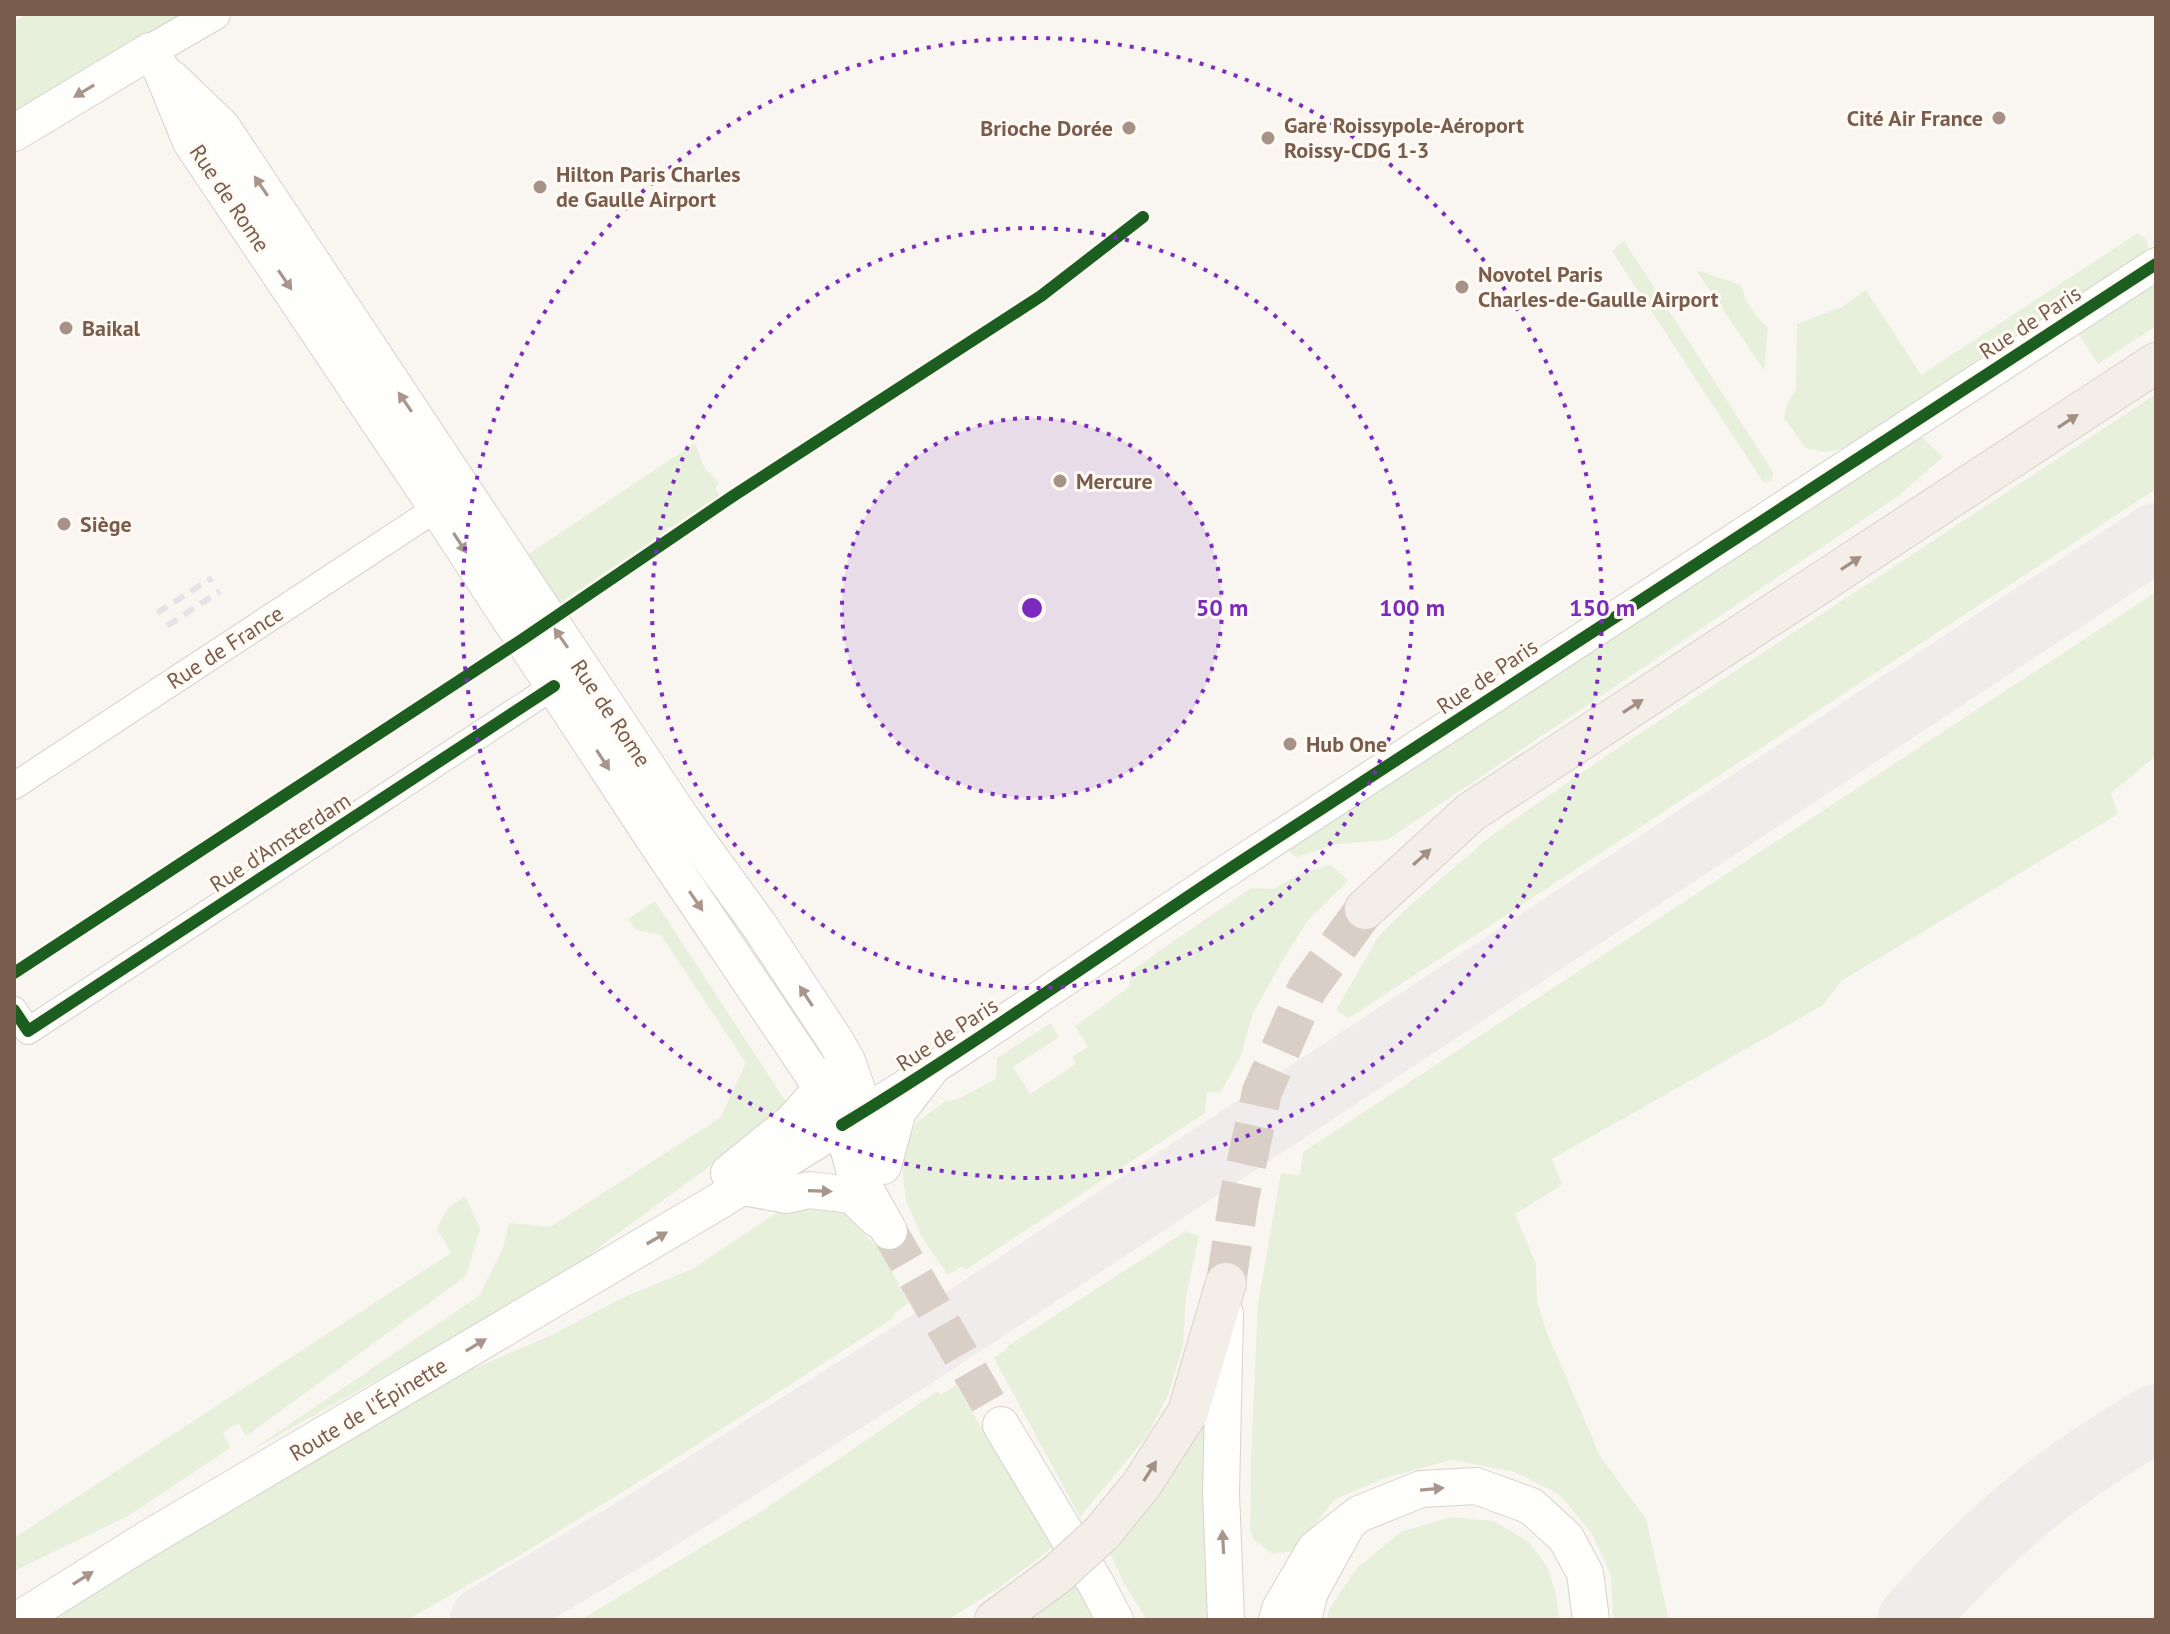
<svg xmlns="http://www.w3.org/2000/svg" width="2170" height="1634" viewBox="0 0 2170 1634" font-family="'PT Sans',sans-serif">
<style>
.green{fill:#e7f0db}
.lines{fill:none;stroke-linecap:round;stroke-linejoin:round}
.taxiway{stroke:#f0ecec;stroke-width:68}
.secondary-tunnel{stroke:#d9cfc7;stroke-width:36;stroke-dasharray:36 18;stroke-linecap:butt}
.primary-tunnel{stroke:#d9cfc7;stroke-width:40;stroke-dasharray:40 20;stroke-linecap:butt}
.minor-casing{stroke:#d7d1cb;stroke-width:28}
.tertiary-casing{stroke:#d7d1cb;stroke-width:34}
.secondary-casing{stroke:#d9d2cb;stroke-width:38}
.primary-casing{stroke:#dad1cc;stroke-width:42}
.minor{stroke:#fefefd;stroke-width:26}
.tertiary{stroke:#fefefd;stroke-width:32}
.secondary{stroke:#fefefd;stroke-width:36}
.primary{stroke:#f3eee8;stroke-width:40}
.rail{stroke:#e6e3e7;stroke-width:6;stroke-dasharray:12 8;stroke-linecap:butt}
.primary-bridge-casing{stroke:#dad1cc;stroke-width:42;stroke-linecap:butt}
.primary-bridge{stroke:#f3eee8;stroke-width:40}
.cycleway-casing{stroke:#fffaf3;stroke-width:17}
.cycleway{stroke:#1b5e20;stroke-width:12}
.oneway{fill:#a8958b}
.oneway2{fill:#a48f83}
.ring{fill:none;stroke:#7b2cbf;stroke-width:4;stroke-dasharray:4 8}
.poi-dot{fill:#a69286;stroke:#fffaf3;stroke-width:3}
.labels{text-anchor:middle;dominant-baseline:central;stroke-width:6;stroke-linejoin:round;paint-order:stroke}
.poi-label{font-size:22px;font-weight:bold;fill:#7a5c4d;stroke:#fffaf3;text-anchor:start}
.street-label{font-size:22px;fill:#7a5c4d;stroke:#fffaf3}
.centre{fill:#7b2cbf;stroke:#fffaf3;stroke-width:4}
.ring-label{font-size:24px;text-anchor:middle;font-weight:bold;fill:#7b2cbf;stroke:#fffaf3;stroke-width:6;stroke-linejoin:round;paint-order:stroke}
</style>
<rect width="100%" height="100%" fill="#f9f5f0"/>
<g class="green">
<path d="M 28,14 L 182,14 L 14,119 L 14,22 Z"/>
<path d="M 2138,233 L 2148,242 L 2147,251 L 1932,393 L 1841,449 L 1825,452 L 1806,448 L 1784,418 L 1787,404 L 1796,390 L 1797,324 L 1842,307 L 1866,290 L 1921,375 Z"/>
<path d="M 1624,241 L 1773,472 L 1772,480 L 1764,483 L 1612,251 Z"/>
<path d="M 1696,270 L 1741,285 C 1746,304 1753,314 1768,327 L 1764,370 Z"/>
<path d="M 2156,282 L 2156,326 L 2098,364 L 2079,334 Z"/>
<path d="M 2156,394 L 2156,489 L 1349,1018 L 1336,1010 L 1379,936 L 1407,908 L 1492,835 L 1609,754 Z"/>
<path d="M 1921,436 L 1943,457 L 1898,496 L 1387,840 L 1337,844 L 1296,857 L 1288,850 Z"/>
<path d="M 695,443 L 704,467 L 719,483 L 715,488 L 722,497 L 682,525 L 666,528 L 668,535 L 555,608 L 524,557 Z"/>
<path d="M 2156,592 L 2156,756 L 2111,793 L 2118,814 L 1841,981 L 1823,1005 L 1552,1159 L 1562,1185 L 1515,1214 L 1536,1264 L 1537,1302 L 1547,1333 L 1600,1456 L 1646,1519 L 1669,1620 L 1613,1620 L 1611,1575 L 1591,1532 L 1560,1495 L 1515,1472 L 1452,1460 L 1385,1478 L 1335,1499 L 1294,1551 L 1273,1554 L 1254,1540 L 1250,1530 L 1251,1458 L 1258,1303 L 1281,1173 L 1300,1175 L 1303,1152 Z"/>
<path d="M 1330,865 L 1349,880 L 1308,920 L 1281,963 L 1253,1013 L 1240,1058 L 1220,1093 L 1207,1091 L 1205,1113 L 965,1270 L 962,1266 L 948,1275 L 921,1236 L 906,1200 L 901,1157 L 916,1123 L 944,1102 L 958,1099 L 996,1079 L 997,1058 L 1051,1023 L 1059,1037 L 1013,1067 L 1030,1094 L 1076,1064 L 1072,1057 L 1088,1047 L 1075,1026 L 1129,987 L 1132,970 L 1251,888 L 1274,889 L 1297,875 Z"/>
<path d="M 655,901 L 790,1108 L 614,1236 L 566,1274 L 247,1453 L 479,1296 L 503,1248 L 509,1223 L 550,1227 L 720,1118 L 746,1063 L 661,935 L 636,930 L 628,919 Z"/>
<path d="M 465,1196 L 480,1229 L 466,1276 L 246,1436 L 239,1423 L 223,1432 L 230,1448 L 128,1516 L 14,1571 L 14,1538 L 451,1253 L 437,1229 L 448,1208 Z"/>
<path d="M 790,1204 L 849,1208 L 858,1228 L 885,1255 L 886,1261 L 909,1303 L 894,1313 L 895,1317 L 653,1473 L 522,1554 L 407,1620 L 39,1620 L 438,1384 L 554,1334 L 620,1299 L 692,1269 Z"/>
<path d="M 1186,1231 L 1199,1236 L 1186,1296 L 1183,1346 L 1168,1395 L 1147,1436 L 1080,1517 L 994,1358 L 1008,1348 L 1008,1346 Z"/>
<path d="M 956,1385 L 1053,1547 L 999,1588 L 947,1620 L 580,1620 L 762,1511 L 938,1391 L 941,1395 Z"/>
<path d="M 1211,1388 L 1213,1620 L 1147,1620 L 1123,1582 L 1108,1548 Z"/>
<path d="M 1450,1517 L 1494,1521 L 1529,1542 L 1548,1568 L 1556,1595 L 1559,1620 L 1327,1620 L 1329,1609 L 1357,1568 L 1401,1532 Z"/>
<path d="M 1072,1579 L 1095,1620 L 1014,1620 Z"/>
</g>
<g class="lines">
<g class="taxiway">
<path d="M 484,1620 L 632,1533 L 908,1358 L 2156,537"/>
<path d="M 1911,1620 C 1947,1581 1984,1542 2025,1508 C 2065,1474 2110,1445 2156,1418"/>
</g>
<path class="secondary-tunnel" d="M 889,1231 L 1001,1425"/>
<path class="primary-tunnel" d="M 1226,1283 L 1239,1198 L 1262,1092 L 1307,989 L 1365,909"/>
<defs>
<g id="minor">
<path d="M 14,786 L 437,508"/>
<path d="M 14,1010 L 28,1031 L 554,686"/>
<path d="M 1308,1620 L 1315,1593 L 1352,1526"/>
</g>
<g id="tertiary">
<path d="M 150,51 L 214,14"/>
<path d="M 845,1123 C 980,1042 1107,949 1239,863 C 1545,663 1851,464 2156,264"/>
</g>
<g id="secondary">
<path d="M 171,78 L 222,127 L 682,819 L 759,925 L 835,1040 L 847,1061 L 883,1164"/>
<path d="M 14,133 L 150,51 L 161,69 L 191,142 L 437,508 L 652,836 L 822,1088 L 842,1125 L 854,1169 L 889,1231"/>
<path d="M 883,1166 L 898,1111 L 929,1071"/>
<path d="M 729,1173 L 792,1122 L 837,1072"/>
<path d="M 743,1187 L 787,1195 L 809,1190 L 852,1195 L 877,1219"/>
<path d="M 1225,1314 L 1221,1493 L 1226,1620"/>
<path d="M 1001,1425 L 1095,1582 L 1115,1620"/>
<path d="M 18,1620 L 144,1541 L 719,1201 L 842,1125"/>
<path d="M 1277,1620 L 1280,1609 L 1315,1549 L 1359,1514 L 1421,1489 L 1476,1486 L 1531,1506 L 1566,1538 L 1585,1573 L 1591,1620"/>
</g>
<g id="primary">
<path d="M 1365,909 L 1471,812 L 2156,363"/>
<path d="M 1102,1533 L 1142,1484 L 1188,1412 L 1226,1283"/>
<path d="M 995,1620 L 1056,1575"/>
</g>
</defs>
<use href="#minor" class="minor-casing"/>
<use href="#tertiary" class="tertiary-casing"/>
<use href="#secondary" class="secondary-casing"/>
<use href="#primary" class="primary-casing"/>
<use href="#minor" class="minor"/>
<use href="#tertiary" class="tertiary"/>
<use href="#secondary" class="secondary"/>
<use href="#primary" class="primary"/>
<g class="rail">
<path d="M 157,613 L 212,578"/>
<path d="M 167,626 L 220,591"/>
</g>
<defs>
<path id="primary-bridge" d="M 1056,1575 L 1102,1533"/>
</defs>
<use href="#primary-bridge" class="primary-bridge-casing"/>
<use href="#primary-bridge" class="primary-bridge"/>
<defs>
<g id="cycleway">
<path d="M 14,973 L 523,639 L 733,496 L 1041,296 L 1143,217"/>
<path d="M 14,1010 L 28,1031 L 554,686"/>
<path d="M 842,1125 C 977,1043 1105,951 1237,864 C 1543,663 1850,464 2156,264"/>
</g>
</defs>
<use href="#cycleway" class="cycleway-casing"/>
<use href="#cycleway" class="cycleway"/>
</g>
<defs><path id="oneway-solid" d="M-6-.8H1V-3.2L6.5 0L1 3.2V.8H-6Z" transform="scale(2)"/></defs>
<g class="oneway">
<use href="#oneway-solid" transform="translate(84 91) rotate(149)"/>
<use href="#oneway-solid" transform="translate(261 186) rotate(-124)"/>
<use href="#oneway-solid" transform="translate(285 280) rotate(56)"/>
<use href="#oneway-solid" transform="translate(405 402) rotate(-124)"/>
<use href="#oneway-solid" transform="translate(460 543) rotate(57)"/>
<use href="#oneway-solid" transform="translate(561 638) rotate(-125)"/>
<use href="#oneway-solid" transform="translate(603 760) rotate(57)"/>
<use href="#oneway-solid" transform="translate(696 901) rotate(56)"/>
<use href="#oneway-solid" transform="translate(806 996) rotate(-123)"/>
<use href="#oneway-solid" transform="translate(820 1191) rotate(2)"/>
<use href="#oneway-solid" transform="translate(657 1238) rotate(-30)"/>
<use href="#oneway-solid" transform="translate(476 1345) rotate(-31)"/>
<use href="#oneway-solid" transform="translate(1432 1489) rotate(-5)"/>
<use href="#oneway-solid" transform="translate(1223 1542) rotate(-93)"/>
<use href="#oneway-solid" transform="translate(83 1578) rotate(-32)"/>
</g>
<g class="oneway2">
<use href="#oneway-solid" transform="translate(2068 421) rotate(-33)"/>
<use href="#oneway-solid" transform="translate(1851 563) rotate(-33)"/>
<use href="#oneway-solid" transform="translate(1633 706) rotate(-33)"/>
<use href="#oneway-solid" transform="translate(1422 857) rotate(-42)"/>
<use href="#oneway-solid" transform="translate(1150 1471) rotate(-58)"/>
</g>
<circle cx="1032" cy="608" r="190" fill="#7b2cbf" fill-opacity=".12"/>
<g class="ring">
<circle cx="1032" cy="608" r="190"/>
<circle cx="1032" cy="608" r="380"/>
<circle cx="1032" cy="608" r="570"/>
</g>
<g class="poi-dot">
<circle cx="1999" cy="118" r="8"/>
<circle cx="1129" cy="128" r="8"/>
<circle cx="1268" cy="138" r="8"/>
<circle cx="540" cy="187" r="8"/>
<circle cx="1462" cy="287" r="8"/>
<circle cx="66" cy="328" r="8"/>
<circle cx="1060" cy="481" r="8"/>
<circle cx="64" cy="524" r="8"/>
<circle cx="1290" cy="744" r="8"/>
</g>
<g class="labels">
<g class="poi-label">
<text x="1983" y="118" text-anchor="end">Cité Air France</text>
<text x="1284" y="125">Gare Roissypole-Aéroport<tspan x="1284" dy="25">Roissy-CDG 1-3</tspan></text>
<text x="1113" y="128" text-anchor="end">Brioche Dorée</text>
<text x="556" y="174">Hilton Paris Charles<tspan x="556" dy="25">de Gaulle Airport</tspan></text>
<text x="1478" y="274">Novotel Paris<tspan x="1478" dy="25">Charles-de-Gaulle Airport</tspan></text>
<text x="82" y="328">Baikal</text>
<text x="1076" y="481">Mercure</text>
<text x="80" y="524">Siège</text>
<text x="1306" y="744">Hub One</text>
</g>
<g class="street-label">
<text transform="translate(230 198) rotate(56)">Rue de Rome</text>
<text transform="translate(2030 322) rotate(-33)">Rue de Paris</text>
<text transform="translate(225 647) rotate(-33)">Rue de France</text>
<text transform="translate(1487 676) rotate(-34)">Rue de Paris</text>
<text transform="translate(611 713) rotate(56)">Rue de Rome</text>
<text transform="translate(280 842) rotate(-33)">Rue d'Amsterdam</text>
<text transform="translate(947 1034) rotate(-33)">Rue de Paris</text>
<text transform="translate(368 1409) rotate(-31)">Route de l'Épinette</text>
</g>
</g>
<circle cx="1032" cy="608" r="12" class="centre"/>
<g class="ring-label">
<text x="1222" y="616">50 m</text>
<text x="1412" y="616">100 m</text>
<text x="1602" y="616">150 m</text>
</g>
<rect width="2170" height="1634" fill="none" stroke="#7a5c4d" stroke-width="32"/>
</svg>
